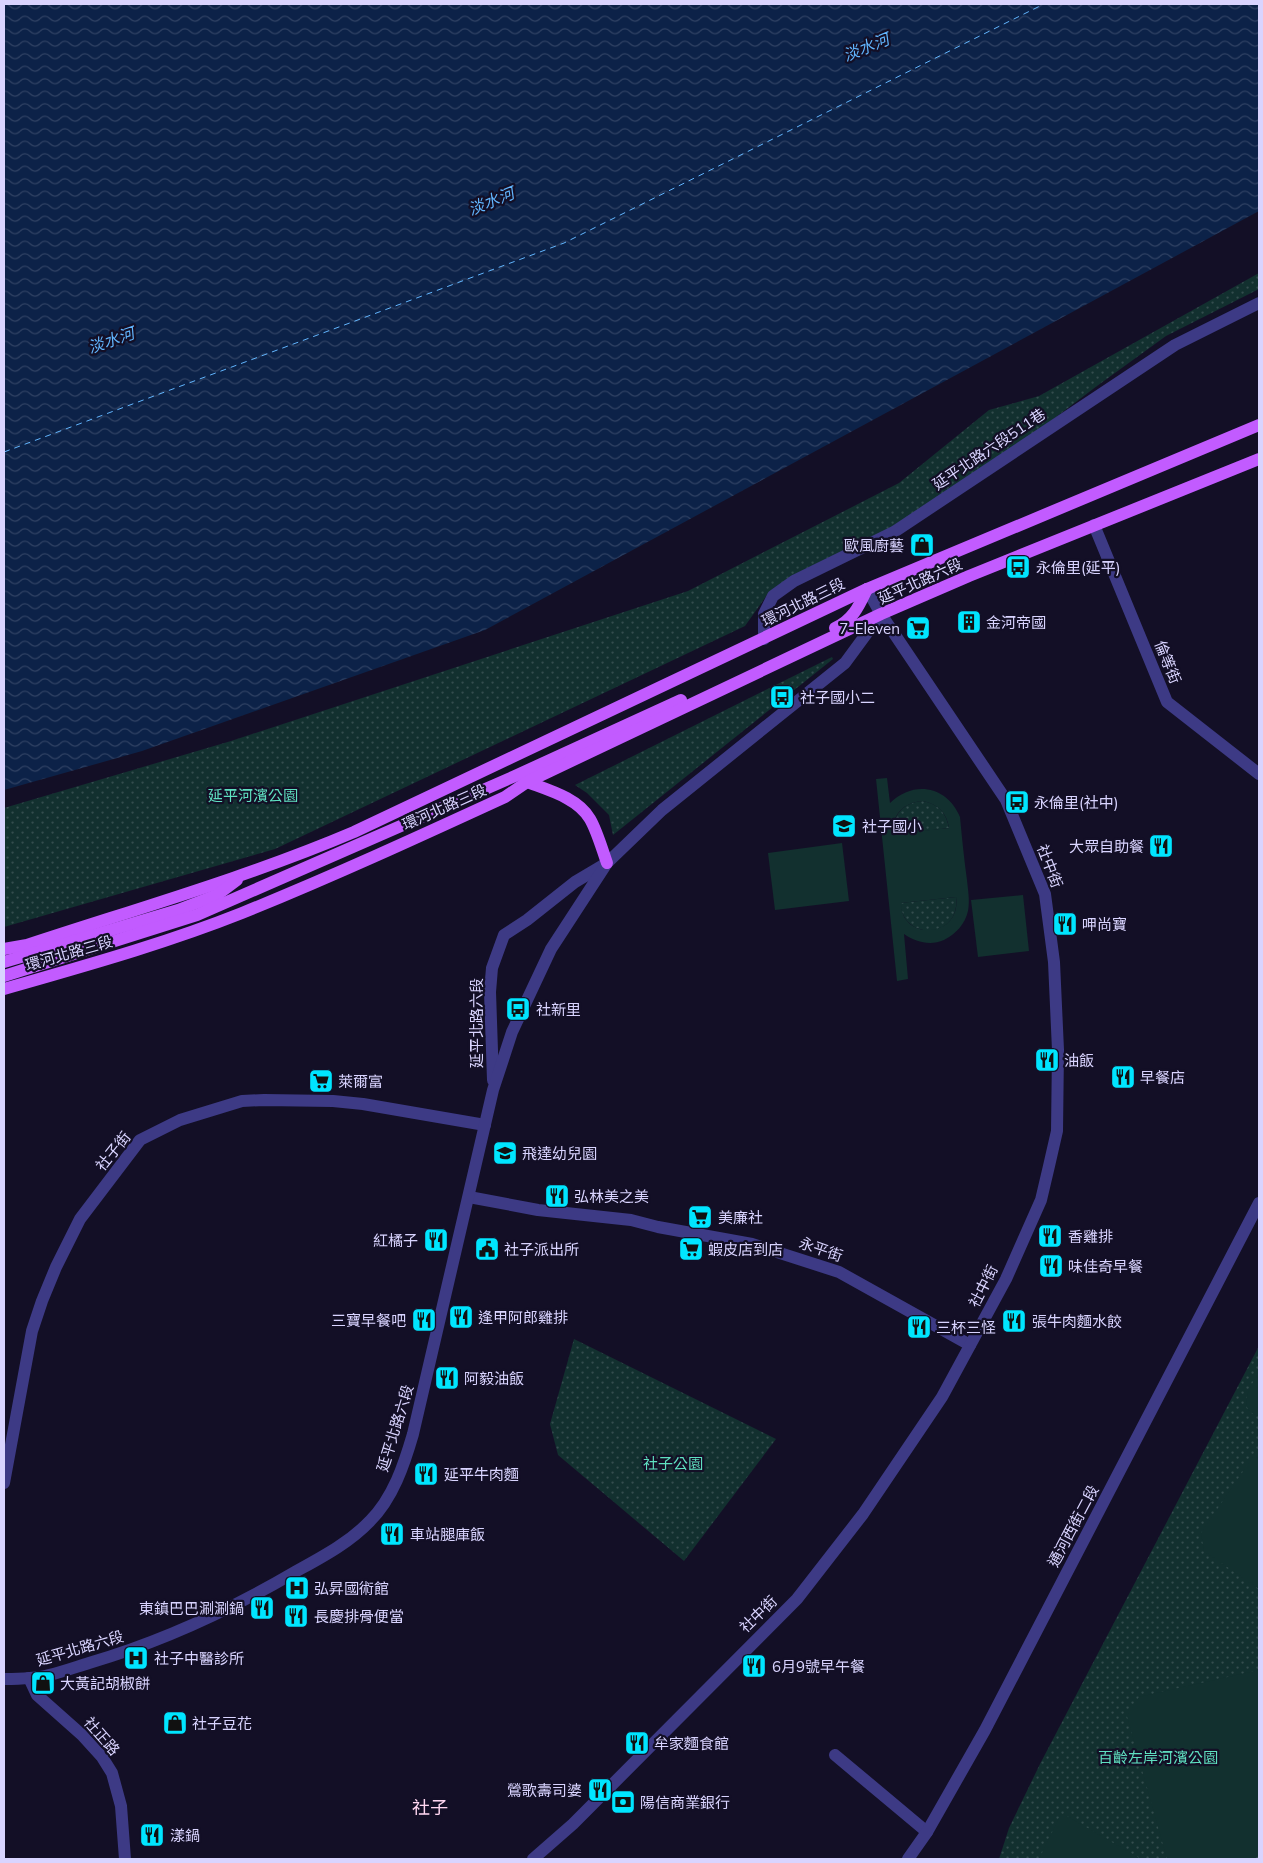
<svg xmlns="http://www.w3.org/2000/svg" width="1263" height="1863" viewBox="0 0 1263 1863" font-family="Mulish,'Noto Sans TC',sans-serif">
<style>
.grass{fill:url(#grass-dots)}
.pitch{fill:#12302f;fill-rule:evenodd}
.water{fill:url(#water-waves)}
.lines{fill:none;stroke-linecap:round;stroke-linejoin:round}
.ferry{stroke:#62b6ff;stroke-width:1;stroke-dasharray:6 5;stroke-linecap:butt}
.minor{stroke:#3d3a85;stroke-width:12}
.major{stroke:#c25bff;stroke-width:12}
.labels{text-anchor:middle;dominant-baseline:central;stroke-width:4.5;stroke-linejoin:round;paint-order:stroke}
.street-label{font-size:15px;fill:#d9d4ff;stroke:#130f26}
.poi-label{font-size:15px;fill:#d9d4ff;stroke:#130f26;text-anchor:start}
.park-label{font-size:15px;fill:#5fe0c0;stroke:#130f26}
.water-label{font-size:16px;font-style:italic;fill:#62b6ff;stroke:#130f26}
.quarter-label{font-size:18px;fill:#ffd6f0;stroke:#130f26}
</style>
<defs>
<pattern id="grass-dots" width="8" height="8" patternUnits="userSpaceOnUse" patternTransform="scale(1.25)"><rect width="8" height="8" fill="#12302f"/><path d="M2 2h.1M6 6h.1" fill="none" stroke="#344d4e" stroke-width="1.8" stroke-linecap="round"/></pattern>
<pattern id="water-waves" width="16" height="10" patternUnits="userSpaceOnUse" patternTransform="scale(1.25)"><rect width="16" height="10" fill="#0c2248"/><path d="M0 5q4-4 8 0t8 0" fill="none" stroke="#2f4163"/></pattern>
</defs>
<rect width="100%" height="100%" fill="#130f26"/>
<g class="grass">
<path d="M 1259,273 L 1259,289 L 1166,336 L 1097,386 L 929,513 L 767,595 L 745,626 L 275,849 L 4,927 L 4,808 L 231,741 L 688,591 L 899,483 L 989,410 L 1039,396 Z"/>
<path d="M 832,657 L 833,659 L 613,835 L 609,815 L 587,793 L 575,785 Z"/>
<path d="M 923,801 C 939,804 946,813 949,828 L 893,835 C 892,815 903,802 923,801 Z"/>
<path d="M 956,897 C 961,938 904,943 900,903 Z"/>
<path d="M 574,1339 L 776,1439 L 684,1561 L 558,1455 L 550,1424 Z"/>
<path d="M 1259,1346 L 1259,1859 L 999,1859 L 1009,1828 L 1040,1764 Z"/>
</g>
<g class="pitch">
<path d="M 887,778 L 890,803 C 914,780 947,786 960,817 C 962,838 964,859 967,880 C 968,890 970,901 968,911 C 965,924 956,934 944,940 C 930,946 916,942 904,934 L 908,979 L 897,981 L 876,779 ZM 923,801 C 938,804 947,813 949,828 L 893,834 C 891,815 904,802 923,801 ZM 956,897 C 962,938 901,942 901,903 Z"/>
<path d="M 842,843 L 849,901 L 775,910 L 768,853 Z"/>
<path d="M 1023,895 L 1029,951 L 978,957 L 971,900 Z"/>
<path d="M 1259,1371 L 1259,1416 C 1234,1409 1252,1385 1259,1371 Z"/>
<path d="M 1259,1448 L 1259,1589 L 1204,1551 L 1201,1533 Z"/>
<path d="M 1259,1670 L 1259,1856 L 1251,1859 L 1167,1859 L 1127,1716 L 1139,1697 Z"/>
<path d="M 1065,1815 L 1141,1859 L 1039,1859 L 1059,1818 Z"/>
</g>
<path class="water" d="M 4,4 L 1259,4 L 1259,211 L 485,630 L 142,751 L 4,790 Z"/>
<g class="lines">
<path class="ferry" d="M 4,452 L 564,243 L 1044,4"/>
<g class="minor">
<path d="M 1094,525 L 1167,702 L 1259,774"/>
<path d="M 764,639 L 764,614 L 773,596 L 794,581 L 894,532 L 1175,345 L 1259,303"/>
<path d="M 493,1080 L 490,992 L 492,968 L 504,935 L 527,920 L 575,882 L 607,863 L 662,810 L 845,663 L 881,614"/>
<path d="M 469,1197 L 538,1210 L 631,1220 L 658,1227 L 752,1244 L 839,1272 L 970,1345"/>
<path d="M 4,1483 L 32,1331 L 42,1301 L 56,1267 L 80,1219 L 140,1140 L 180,1120 L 242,1101 L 264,1100 L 333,1101 L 363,1104 L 485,1125"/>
<path d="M 29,1678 L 37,1695 L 82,1735 L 102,1757 L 112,1773 L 121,1806 L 125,1859"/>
<path d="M 4,1679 C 19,1679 34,1679 49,1675 C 62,1672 76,1667 89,1663 C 161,1642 230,1610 295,1572 C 322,1557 349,1543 370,1521 C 393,1498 404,1465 413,1434 L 493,1090 L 512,1032 L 551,949 L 607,863"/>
<path d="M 835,1755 L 927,1832"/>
<path d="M 533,1859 L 573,1824 L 797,1599 L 863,1514 L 942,1397 L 1006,1279 L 1041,1200 L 1049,1166 L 1057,1131 L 1058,1050 L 1054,962 L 1045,894 L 1006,800 L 881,614 L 867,589"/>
<path d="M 908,1859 L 927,1832 L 985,1730 L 1259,1203"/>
</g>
<g class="major">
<path d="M 835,628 C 853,620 859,606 867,589"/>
<path d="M 527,782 C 548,790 578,798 590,819 C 597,831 602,849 607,863"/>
<path d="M 4,949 L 27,945 C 136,909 248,877 354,832 L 867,589 L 1259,425"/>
<path d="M 4,962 L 178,910 L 217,895 L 237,880"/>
<path d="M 4,976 L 197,915 L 515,776 L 681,700"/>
<path d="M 4,989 C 84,966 164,944 242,913 C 331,877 418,837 505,797 L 527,782 L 881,614 L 969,576 L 1259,459"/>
</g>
</g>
<defs>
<symbol id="shop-square" viewBox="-11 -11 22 22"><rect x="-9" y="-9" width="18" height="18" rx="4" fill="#00e5ff" stroke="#130f26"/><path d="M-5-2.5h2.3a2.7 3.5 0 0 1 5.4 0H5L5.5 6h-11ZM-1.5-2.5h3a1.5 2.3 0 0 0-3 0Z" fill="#111"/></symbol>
<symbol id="bus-square" viewBox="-11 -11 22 22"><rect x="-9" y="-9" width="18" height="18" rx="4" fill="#00e5ff" stroke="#130f26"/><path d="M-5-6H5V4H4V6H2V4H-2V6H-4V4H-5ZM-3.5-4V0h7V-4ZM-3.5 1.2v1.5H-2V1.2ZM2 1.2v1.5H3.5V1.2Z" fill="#111"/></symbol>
<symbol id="building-square" viewBox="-11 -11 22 22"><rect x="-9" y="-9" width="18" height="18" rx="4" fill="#00e5ff" stroke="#130f26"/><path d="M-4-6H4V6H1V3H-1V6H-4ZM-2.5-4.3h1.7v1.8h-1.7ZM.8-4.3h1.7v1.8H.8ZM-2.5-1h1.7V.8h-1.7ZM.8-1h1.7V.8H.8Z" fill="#111"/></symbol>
<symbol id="supermarket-square" viewBox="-11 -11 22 22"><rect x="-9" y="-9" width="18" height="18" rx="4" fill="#00e5ff" stroke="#130f26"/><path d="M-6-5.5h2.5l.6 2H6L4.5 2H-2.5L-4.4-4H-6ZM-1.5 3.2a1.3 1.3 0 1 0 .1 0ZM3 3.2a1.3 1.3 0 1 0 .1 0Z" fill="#111"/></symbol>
<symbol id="school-square" viewBox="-11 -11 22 22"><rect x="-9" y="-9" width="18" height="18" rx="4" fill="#00e5ff" stroke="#130f26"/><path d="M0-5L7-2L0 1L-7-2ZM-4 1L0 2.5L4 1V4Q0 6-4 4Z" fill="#111"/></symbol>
<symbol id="restaurant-square" viewBox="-11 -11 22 22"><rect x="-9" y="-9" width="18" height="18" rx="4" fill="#00e5ff" stroke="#130f26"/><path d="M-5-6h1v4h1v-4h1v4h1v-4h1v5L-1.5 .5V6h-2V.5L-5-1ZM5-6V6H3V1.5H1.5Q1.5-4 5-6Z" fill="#111"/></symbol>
<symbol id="civic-square" viewBox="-11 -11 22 22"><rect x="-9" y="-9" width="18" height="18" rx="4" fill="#00e5ff" stroke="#130f26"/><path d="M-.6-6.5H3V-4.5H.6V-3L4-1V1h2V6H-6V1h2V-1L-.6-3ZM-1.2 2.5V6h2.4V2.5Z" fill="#111"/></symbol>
<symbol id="hospital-square" viewBox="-11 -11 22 22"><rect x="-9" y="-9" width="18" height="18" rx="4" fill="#00e5ff" stroke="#130f26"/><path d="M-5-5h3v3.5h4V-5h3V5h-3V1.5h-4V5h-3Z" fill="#111"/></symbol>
<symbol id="bank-square" viewBox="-11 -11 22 22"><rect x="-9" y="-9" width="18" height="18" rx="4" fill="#00e5ff" stroke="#130f26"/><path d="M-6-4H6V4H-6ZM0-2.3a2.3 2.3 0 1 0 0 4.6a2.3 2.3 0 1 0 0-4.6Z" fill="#111"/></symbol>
</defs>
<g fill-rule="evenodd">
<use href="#shop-square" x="908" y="531" width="28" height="28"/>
<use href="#bus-square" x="1004" y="553" width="28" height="28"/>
<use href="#building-square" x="955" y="608" width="28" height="28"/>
<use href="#supermarket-square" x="904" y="614" width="28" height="28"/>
<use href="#bus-square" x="768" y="683" width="28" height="28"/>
<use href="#bus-square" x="1003" y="788" width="28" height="28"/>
<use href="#school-square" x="830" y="812" width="28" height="28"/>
<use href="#restaurant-square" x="1147" y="832" width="28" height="28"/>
<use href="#restaurant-square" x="1051" y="910" width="28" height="28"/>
<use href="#bus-square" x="504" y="995" width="28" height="28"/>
<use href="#restaurant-square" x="1033" y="1046" width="28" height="28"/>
<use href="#restaurant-square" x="1109" y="1063" width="28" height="28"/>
<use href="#supermarket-square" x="307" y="1067" width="28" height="28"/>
<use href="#school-square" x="491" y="1139" width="28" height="28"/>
<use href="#restaurant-square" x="543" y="1182" width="28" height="28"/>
<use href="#supermarket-square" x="686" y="1203" width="28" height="28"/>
<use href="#restaurant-square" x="1036" y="1222" width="28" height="28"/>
<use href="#restaurant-square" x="422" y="1226" width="28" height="28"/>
<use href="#civic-square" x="473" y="1235" width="28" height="28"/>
<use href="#supermarket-square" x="677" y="1235" width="28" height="28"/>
<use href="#restaurant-square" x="1037" y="1252" width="28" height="28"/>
<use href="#restaurant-square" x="447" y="1303" width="28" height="28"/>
<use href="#restaurant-square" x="410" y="1306" width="28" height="28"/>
<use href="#restaurant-square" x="1000" y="1307" width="28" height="28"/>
<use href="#restaurant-square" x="905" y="1313" width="28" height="28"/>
<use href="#restaurant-square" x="433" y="1364" width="28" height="28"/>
<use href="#restaurant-square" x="412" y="1460" width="28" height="28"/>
<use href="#restaurant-square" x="378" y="1520" width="28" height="28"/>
<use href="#hospital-square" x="283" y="1574" width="28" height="28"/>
<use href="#restaurant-square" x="248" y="1594" width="28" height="28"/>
<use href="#restaurant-square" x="282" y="1602" width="28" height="28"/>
<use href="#hospital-square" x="122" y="1644" width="28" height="28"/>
<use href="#restaurant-square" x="740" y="1652" width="28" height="28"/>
<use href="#shop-square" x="29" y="1669" width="28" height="28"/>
<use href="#shop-square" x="161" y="1709" width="28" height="28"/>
<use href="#restaurant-square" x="623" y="1729" width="28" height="28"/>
<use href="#restaurant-square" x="586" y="1776" width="28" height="28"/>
<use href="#bank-square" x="609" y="1788" width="28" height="28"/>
<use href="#restaurant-square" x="138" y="1821" width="28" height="28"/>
</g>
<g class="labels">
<g class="street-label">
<text transform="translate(989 449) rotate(-34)">延平北路六段511巷</text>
<text transform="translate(920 581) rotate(-24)">延平北路六段</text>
<text transform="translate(803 602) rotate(-26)">環河北路三段</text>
<text transform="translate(1168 662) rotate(68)">倫等街</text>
<text transform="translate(444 807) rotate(-24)">環河北路三段</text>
<text transform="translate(1050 866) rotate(69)">社中街</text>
<text transform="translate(69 953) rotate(-16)">環河北路三段</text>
<text transform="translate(476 1023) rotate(-90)">延平北路六段</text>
<text transform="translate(113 1151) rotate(-51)">社子街</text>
<text transform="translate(821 1249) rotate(19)">永平街</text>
<text transform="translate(983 1286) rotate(-63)">社中街</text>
<text transform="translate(395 1428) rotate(-73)">延平北路六段</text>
<text transform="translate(1073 1526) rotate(-62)">通河西街二段</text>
<text transform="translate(758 1614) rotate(-44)">社中街</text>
<text transform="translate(80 1648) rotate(-16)">延平北路六段</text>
<text transform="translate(102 1736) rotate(49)">社正路</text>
</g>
<g class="poi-label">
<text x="904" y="545" text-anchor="end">歐風廚藝</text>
<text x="1036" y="567">永倫里(延平)</text>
<text x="986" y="622">金河帝國</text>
<text x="900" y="628" text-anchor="end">7-Eleven</text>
<text x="800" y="697">社子國小二</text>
<text x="1034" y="802">永倫里(社中)</text>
<text x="862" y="826">社子國小</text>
<text x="1144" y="846" text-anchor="end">大眾自助餐</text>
<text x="1082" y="924">呷尚寶</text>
<text x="536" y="1009">社新里</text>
<text x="1064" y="1060">油飯</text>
<text x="1140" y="1077">早餐店</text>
<text x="338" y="1081">萊爾富</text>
<text x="522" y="1153">飛達幼兒園</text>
<text x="574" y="1196">弘林美之美</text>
<text x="718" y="1217">美廉社</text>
<text x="1068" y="1236">香雞排</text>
<text x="418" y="1240" text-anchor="end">紅橘子</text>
<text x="504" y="1249">社子派出所</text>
<text x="708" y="1249">蝦皮店到店</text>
<text x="1068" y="1266">味佳奇早餐</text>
<text x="478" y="1317">逢甲阿郎雞排</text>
<text x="406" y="1320" text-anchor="end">三寶早餐吧</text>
<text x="1032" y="1321">張牛肉麵水餃</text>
<text x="936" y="1327">三杯三怪</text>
<text x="464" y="1378">阿毅油飯</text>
<text x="444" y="1474">延平牛肉麵</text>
<text x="410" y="1534">車站腿庫飯</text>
<text x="314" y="1588">弘昇國術館</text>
<text x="244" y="1608" text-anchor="end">東鎮巴巴涮涮鍋</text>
<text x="314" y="1616">長慶排骨便當</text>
<text x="154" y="1658">社子中醫診所</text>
<text x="772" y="1666">6月9號早午餐</text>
<text x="60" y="1683">大黃記胡椒餅</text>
<text x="192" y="1723">社子豆花</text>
<text x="654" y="1743">牟家麵食館</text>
<text x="582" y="1790" text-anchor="end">鶯歌壽司婆</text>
<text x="640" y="1802">陽信商業銀行</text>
<text x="170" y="1835">漾鍋</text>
</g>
<g class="park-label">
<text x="253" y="795">延平河濱公園</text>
<text x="673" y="1463">社子公園</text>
<text x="1158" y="1757">百齡左岸河濱公園</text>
</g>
<g class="water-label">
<text transform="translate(866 47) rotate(-22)">淡水河</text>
<text transform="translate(491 201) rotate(-22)">淡水河</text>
<text transform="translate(111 340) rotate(-19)">淡水河</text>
</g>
<g class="quarter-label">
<text x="430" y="1807">社子</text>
</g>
</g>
<rect width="1263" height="1863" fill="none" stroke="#d9d4ff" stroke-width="10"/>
</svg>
